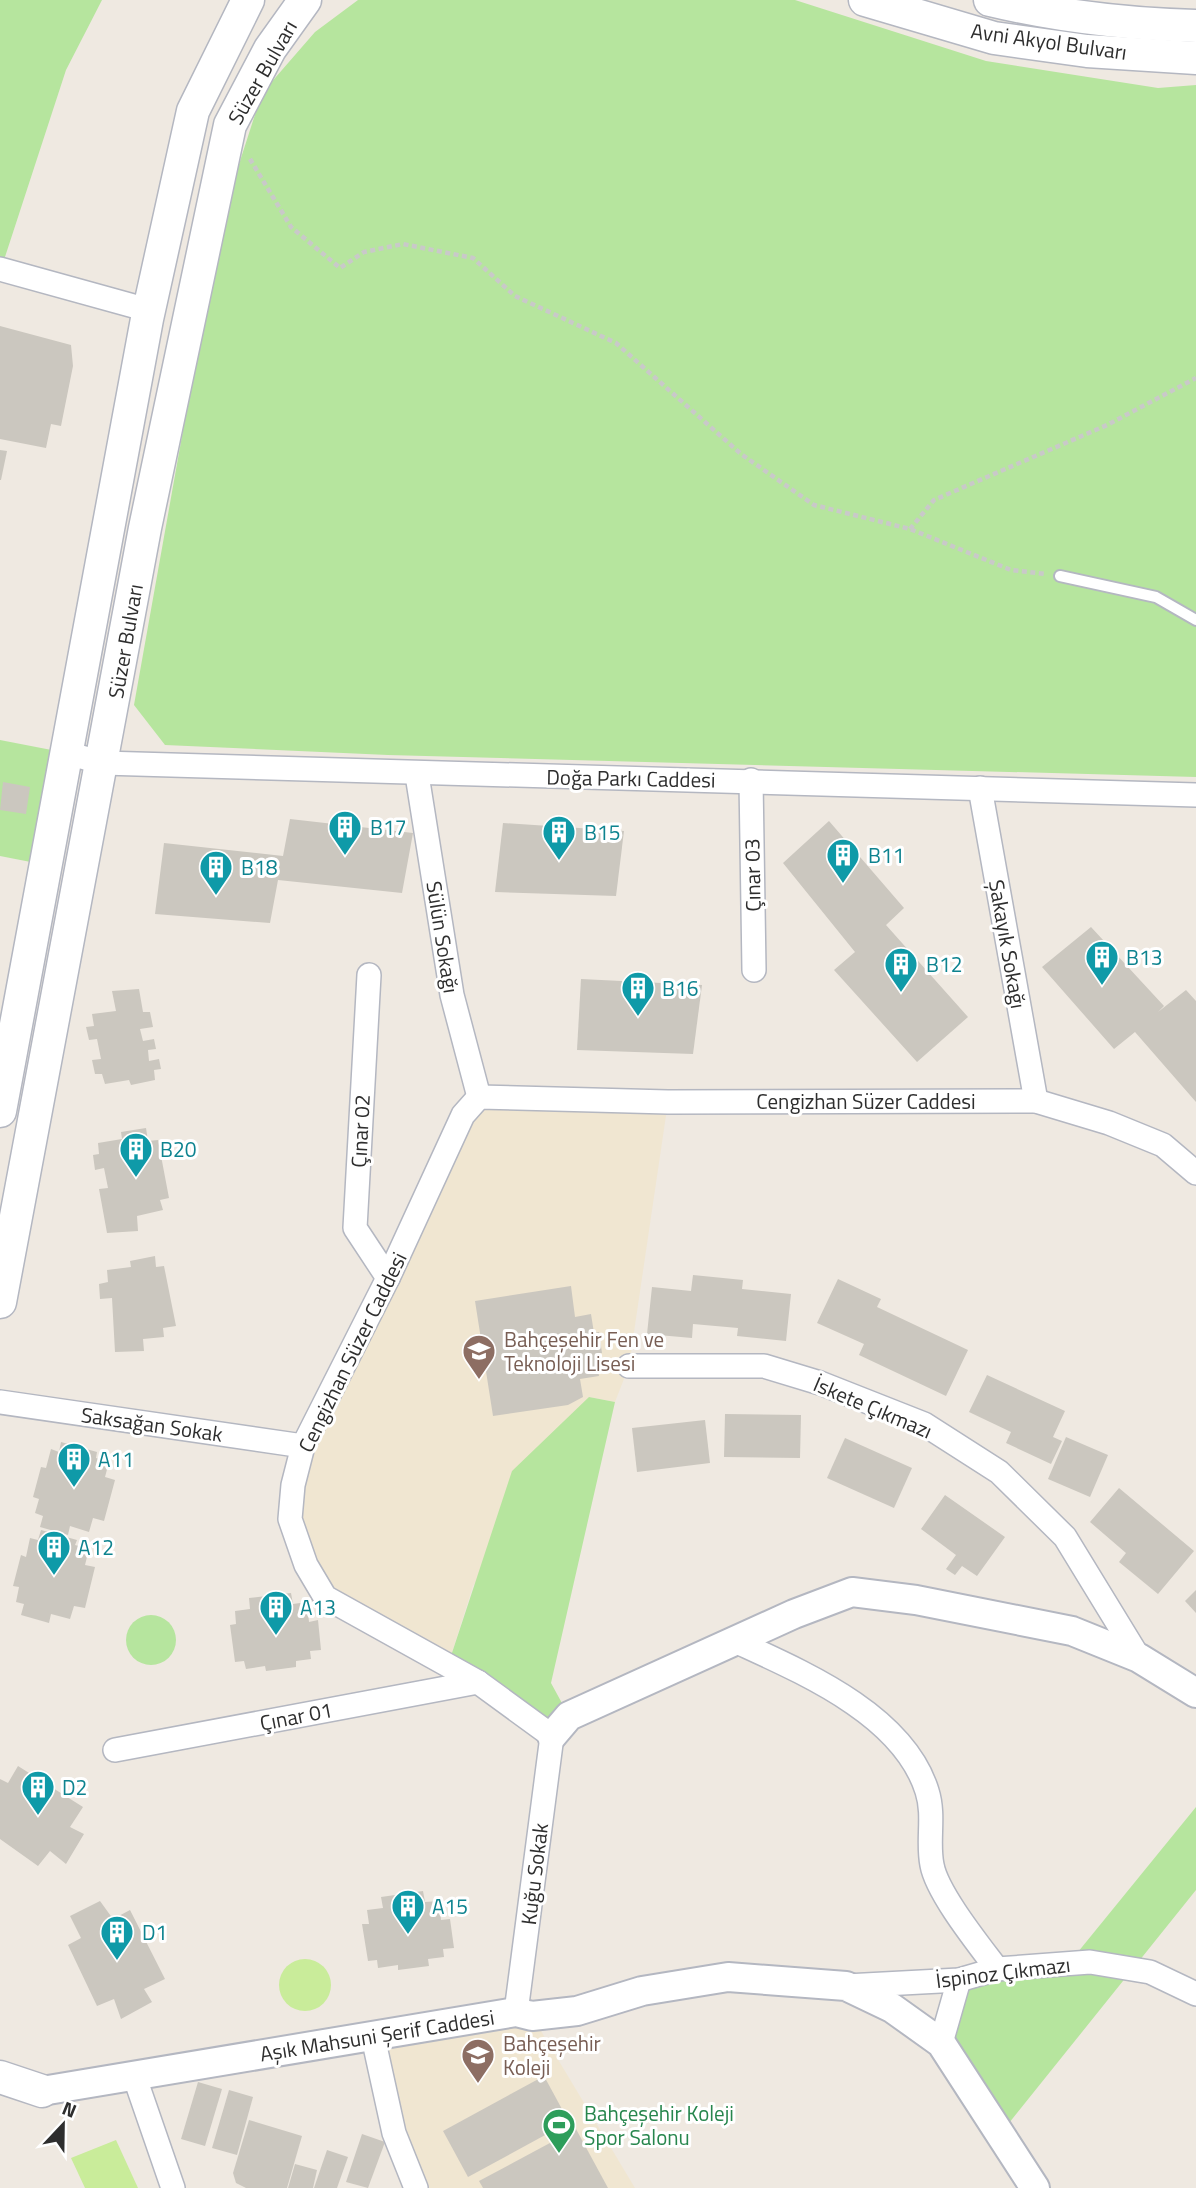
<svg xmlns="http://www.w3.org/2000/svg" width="1196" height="2188" viewBox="0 0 1196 2188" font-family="'Titillium Web',sans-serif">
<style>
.education{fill:#f0e6d1}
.green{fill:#b6e59e}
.pitch{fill:#c9ec9a}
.building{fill:#cbc7bf}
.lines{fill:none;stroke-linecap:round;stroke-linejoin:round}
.service-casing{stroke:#b4b7c1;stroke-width:14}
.minor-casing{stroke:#b4b7c1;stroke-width:26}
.tertiary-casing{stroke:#b4b7c1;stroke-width:32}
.secondary-casing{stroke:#b4b7c1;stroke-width:35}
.path{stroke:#c9c9c9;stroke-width:4.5;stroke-dasharray:5 3.5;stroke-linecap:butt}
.service{stroke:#fff;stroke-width:10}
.minor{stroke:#fff;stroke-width:23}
.tertiary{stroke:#fff;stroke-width:28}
.secondary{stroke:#fff;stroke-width:32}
.labels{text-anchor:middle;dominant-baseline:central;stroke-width:6;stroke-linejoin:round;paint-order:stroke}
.street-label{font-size:21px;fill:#2e2e2e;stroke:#fff}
.culture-label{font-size:21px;fill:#0d838f;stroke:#fff;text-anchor:start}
.education-label{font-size:21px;fill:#785e54;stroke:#fff;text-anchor:start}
.leisure-label{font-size:21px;fill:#27864d;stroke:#fff;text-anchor:start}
</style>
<rect width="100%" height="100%" fill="#efe9e1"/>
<g class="education">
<path d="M 479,1097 L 668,1102 L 629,1366 L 615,1402 L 589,1397 L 473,1586 L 447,1668 L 325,1597 L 306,1565 L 293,1485 Z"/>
<path d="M 532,2016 L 635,2188 L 416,2188 L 373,2037 Z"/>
</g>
<g class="green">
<path d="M 0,0 L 102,0 L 66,70 L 4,260 L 0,260 Z"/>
<path d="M 358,0 L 795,0 L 986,61 L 1158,88 L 1196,85 L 1196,777 L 388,755 L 165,745 L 134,705 L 220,223 L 262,93 L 315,32 Z"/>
<path d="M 0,740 L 67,753 L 46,865 L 0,856 Z"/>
<path d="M 589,1397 L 615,1402 L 551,1683 L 569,1716 L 552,1736 L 447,1668 L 512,1471 Z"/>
<circle cx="151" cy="1640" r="25"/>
<path d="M 1196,1807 L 1196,1890 L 1001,2133 L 941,2043 L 959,1980 L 1069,1963 Z"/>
</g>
<g class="pitch">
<circle cx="305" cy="1985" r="26"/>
<path d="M 116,2140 L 138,2188 L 85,2188 L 71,2158 Z"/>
</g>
<g class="building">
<path d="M 0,326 L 71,345 L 73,366 L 61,426 L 51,424 L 46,448 L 0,439 Z"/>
<path d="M 0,450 L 7,451 L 1,480 L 0,480 Z"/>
<path d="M 3,782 L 30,787 L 26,814 L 0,810 Z"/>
<path d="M 290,819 L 413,833 L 402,893 L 278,880 L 270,923 L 155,914 L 164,843 L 283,856 Z"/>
<path d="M 829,821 L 904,908 L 886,925 L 968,1017 L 917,1062 L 834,970 L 855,952 L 783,863 Z"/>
<path d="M 503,823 L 624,831 L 616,896 L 495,892 Z"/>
<path d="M 1091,927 L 1164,1006 L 1158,1012 L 1186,990 L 1196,1001 L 1196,1102 L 1135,1032 L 1114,1049 L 1042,967 Z"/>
<path d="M 581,979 L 702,985 L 693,1054 L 577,1050 Z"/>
<path d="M 139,989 L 143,1012 L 150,1012 L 153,1027 L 140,1029 L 143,1041 L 154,1039 L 156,1049 L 148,1050 L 149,1061 L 159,1059 L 161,1069 L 154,1070 L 155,1080 L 131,1085 L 129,1080 L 105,1084 L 102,1074 L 95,1074 L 92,1060 L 101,1059 L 97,1039 L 89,1040 L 86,1027 L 94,1026 L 92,1014 L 116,1011 L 112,991 Z"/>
<path d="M 146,1128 L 148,1141 L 158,1140 L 169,1198 L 160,1200 L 163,1210 L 137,1216 L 138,1231 L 107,1233 L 99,1189 L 108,1188 L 104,1168 L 95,1170 L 93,1155 L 99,1154 L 98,1143 L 122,1139 L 121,1132 Z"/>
<path d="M 155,1256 L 156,1267 L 164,1266 L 176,1326 L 163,1328 L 164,1337 L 143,1339 L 144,1351 L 115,1352 L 112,1298 L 100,1299 L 99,1284 L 108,1282 L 107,1270 L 131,1267 L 130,1261 Z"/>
<path d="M 693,1275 L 743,1280 L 742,1289 L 791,1294 L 786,1341 L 737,1336 L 738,1328 L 693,1324 L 692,1338 L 647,1334 L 652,1287 L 691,1291 Z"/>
<path d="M 838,1279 L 881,1299 L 877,1307 L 968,1350 L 946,1396 L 859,1355 L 864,1344 L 817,1323 Z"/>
<path d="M 571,1286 L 575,1317 L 591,1314 L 594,1333 L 599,1332 L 602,1353 L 595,1354 L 599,1376 L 580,1379 L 583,1397 L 568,1405 L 493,1416 L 475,1301 Z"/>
<path d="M 987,1375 L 1065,1411 L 1053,1437 L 1062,1441 L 1051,1464 L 1006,1443 L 1011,1432 L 969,1412 Z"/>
<path d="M 725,1414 L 801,1415 L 800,1458 L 724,1457 Z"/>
<path d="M 705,1420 L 710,1463 L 637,1472 L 632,1428 Z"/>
<path d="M 1066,1437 L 1108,1455 L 1090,1497 L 1048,1479 Z"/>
<path d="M 845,1438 L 912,1468 L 894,1508 L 827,1478 Z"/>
<path d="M 61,1442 L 97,1452 L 96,1458 L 109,1462 L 105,1477 L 115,1480 L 104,1521 L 93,1518 L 89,1532 L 70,1526 L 68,1535 L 40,1527 L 43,1516 L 35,1513 L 39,1499 L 33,1497 L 41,1467 L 46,1468 L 51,1449 L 59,1452 Z"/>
<path d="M 1119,1488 L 1194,1551 L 1158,1594 L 1119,1562 L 1126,1553 L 1090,1522 Z"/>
<path d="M 945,1495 L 1005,1537 L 977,1576 L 962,1566 L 955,1575 L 946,1569 L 956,1555 L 921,1529 Z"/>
<path d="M 41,1530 L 77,1540 L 75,1545 L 89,1549 L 85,1565 L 95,1567 L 85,1608 L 74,1606 L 70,1619 L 51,1614 L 49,1623 L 21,1615 L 24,1604 L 16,1602 L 19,1587 L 13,1586 L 21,1555 L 26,1557 L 30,1538 L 38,1540 Z"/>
<path d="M 1196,1590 L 1196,1613 L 1185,1601 Z"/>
<path d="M 291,1593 L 293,1604 L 307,1602 L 309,1622 L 318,1620 L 321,1650 L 310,1651 L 311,1659 L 296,1661 L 296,1667 L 266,1671 L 265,1666 L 246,1669 L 244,1661 L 235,1662 L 230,1625 L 236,1624 L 235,1611 L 250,1609 L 249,1598 Z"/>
<path d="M 18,1766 L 83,1807 L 70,1827 L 84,1834 L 66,1864 L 50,1851 L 38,1866 L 0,1839 L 0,1779 L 8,1783 Z"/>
<path d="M 423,1891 L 425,1902 L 439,1901 L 441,1920 L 450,1919 L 454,1948 L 443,1949 L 444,1957 L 428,1959 L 429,1966 L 398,1970 L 398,1965 L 378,1968 L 377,1960 L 368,1961 L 362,1924 L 369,1924 L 367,1910 L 383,1908 L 381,1897 Z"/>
<path d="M 100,1901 L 113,1919 L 130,1910 L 165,1979 L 144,1989 L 152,2002 L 121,2019 L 114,1999 L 97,2006 L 68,1945 L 81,1938 L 70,1916 Z"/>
<path d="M 544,2076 L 569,2122 L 468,2177 L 443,2131 Z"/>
<path d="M 198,2082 L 222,2089 L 205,2146 L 181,2139 Z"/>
<path d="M 229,2090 L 253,2097 L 237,2155 L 212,2148 Z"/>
<path d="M 249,2120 L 302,2136 L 287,2188 L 246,2188 L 236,2183 L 233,2173 Z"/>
<path d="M 576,2129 L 608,2188 L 483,2188 L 479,2181 Z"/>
<path d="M 362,2134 L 385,2142 L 368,2188 L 346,2182 Z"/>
<path d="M 327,2150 L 348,2157 L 337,2188 L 314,2188 Z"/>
<path d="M 295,2164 L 317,2170 L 313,2188 L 288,2188 Z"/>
</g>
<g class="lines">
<defs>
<path id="service" d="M 1060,576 L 1156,597 L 1196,620"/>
<g id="minor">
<path d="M 0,269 L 148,310"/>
<path d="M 67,753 L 103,763 L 1196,795"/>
<path d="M 417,775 L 452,995 L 479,1097"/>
<path d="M 751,780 L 754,970"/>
<path d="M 980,788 L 1036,1101"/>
<path d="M 369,975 L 355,1228 L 388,1278"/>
<path d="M 629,1366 L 764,1366 L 820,1383 L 924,1424 L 999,1472 L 1065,1537 L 1139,1658"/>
<path d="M 0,1402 L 303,1446"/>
<path d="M 735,1641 C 802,1672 903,1714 927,1791 C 935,1816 927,1841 932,1865 C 937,1893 979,1945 997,1969"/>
<path d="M 115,1750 L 478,1682"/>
<path d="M 846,1986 L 959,1980 L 997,1969 L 1090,1962 L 1150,1972 L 1196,1994"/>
<path d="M 516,2012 L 552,1736 L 478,1682 L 325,1597 L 306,1565 L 290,1519 L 293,1485 L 303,1446 L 388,1278 L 463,1115 L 479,1097 L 668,1102 L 1036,1101 L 1109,1123 L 1163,1145 L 1196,1173"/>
<path d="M 373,2037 L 394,2133 L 416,2188"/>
<path d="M 941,2043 L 959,1980"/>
<path d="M 135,2078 L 173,2188"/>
</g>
<g id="tertiary">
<path d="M 552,1736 L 569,1716 L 794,1614 L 852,1592 L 916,1600 L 1072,1631 L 1139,1658 L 1196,1693"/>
<path d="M 42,2091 L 516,2012 L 532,2016 L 577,2011 L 642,1991 L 728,1977 L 846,1986 L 892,2008 L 941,2043 L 1035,2188"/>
</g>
<g id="secondary">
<path d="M 865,0 L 994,38 L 1087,51 L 1196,58"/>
<path d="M 990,0 C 1057,16 1127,24 1196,26"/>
<path d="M 0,1111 L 147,319 L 193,111 L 248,0"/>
<path d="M 0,1302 L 145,528 L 230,125 L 270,49 L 305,0"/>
<path d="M 0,2077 L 42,2091"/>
</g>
</defs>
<use href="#service" class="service-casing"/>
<use href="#minor" class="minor-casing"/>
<use href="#tertiary" class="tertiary-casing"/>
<use href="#secondary" class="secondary-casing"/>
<g class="path">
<path d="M 250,159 L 291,227 L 340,268 L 364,252 L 403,244 L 473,258 L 515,296 L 616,343 L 741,454 L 814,505 L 910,529 L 1011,570 L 1046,574"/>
<path d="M 910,529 L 934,500 L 1107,425 L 1196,378"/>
</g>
<use href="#service" class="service"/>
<use href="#minor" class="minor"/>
<use href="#tertiary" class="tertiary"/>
<use href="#secondary" class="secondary"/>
</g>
<defs>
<symbol id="building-pin" viewBox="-11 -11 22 30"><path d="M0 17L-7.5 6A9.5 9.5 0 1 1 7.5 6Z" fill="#0f9aa8" stroke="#fff"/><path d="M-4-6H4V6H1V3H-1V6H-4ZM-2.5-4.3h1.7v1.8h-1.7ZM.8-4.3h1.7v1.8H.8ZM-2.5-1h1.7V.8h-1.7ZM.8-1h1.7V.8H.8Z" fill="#fff"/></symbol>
<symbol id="school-pin" viewBox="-11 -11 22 30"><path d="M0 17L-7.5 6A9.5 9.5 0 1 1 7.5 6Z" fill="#8d6e63" stroke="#fff"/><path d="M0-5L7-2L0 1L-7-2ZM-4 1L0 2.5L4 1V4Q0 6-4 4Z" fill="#fff"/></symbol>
<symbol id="stadium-pin" viewBox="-11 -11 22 30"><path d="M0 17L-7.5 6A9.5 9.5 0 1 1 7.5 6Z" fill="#2e9e5b" stroke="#fff"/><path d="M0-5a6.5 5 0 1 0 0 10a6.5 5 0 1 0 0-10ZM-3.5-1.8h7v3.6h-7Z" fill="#fff"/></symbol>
</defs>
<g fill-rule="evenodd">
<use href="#building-pin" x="326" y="808" width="38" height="52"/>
<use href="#building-pin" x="540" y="813" width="38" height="52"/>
<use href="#building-pin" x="824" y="836" width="38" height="52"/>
<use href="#building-pin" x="197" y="848" width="38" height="52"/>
<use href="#building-pin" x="1083" y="938" width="38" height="52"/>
<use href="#building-pin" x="882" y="945" width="38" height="52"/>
<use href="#building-pin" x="619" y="969" width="38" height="52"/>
<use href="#building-pin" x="117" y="1130" width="38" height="52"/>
<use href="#school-pin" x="460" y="1332" width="38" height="52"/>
<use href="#building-pin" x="55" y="1440" width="38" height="52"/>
<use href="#building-pin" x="35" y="1528" width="38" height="52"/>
<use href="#building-pin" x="257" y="1588" width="38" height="52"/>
<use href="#building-pin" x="19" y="1768" width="38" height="52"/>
<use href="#building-pin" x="389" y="1887" width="38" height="52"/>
<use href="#building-pin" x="98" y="1913" width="38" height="52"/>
<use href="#school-pin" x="459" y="2036" width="38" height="52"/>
<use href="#stadium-pin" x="540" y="2106" width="38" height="52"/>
</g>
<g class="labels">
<g class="street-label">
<text transform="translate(1049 41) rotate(8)">Avni Akyol Bulvarı</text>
<text transform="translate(262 72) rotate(-60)">Süzer Bulvarı</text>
<text transform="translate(125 641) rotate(-80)">Süzer Bulvarı</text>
<text transform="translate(631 778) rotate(1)">Doğa Parkı Caddesi</text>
<text transform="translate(752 875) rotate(-91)">Çınar 03</text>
<text transform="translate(443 937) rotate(81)">Sülün Sokağı</text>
<text transform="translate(1008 944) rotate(80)">Şakayık Sokağı</text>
<text x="866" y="1101">Cengizhan Süzer Caddesi</text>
<text transform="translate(360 1131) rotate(-87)">Çınar 02</text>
<text transform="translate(352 1352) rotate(-64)">Cengizhan Süzer Caddesi</text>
<text transform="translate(873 1407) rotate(23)">İskete Çıkmazı</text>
<text transform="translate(152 1424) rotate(8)">Saksağan Sokak</text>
<text transform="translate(296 1716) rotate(-11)">Çınar 01</text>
<text transform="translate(534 1874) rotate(-83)">Kuğu Sokak</text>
<text transform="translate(1003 1972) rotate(-7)">İspinoz Çıkmazı</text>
<text transform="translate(377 2035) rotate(-9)">Aşık Mahsuni Şerif Caddesi</text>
</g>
<g class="culture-label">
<text x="370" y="827">B17</text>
<text x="584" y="832">B15</text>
<text x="868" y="855">B11</text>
<text x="241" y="867">B18</text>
<text x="1126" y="957">B13</text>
<text x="926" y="964">B12</text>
<text x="662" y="988">B16</text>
<text x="160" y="1149">B20</text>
<text x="98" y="1459">A11</text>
<text x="78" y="1547">A12</text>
<text x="300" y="1607">A13</text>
<text x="62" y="1787">D2</text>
<text x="432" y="1906">A15</text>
<text x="142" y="1932">D1</text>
</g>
<g class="education-label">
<text x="504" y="1339">Bahçeşehir Fen ve<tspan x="504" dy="24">Teknoloji Lisesi</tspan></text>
<text x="503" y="2043">Bahçeşehir<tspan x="503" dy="24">Koleji</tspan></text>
</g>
<g class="leisure-label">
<text x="584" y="2113">Bahçeşehir Koleji<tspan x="584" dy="24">Spor Salonu</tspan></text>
</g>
</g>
<g transform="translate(63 2125) rotate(22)" stroke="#ffffff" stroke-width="5" paint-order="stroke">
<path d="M0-5L12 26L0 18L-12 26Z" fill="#2e2e2e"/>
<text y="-10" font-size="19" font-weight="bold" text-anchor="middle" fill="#2e2e2e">N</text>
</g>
</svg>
